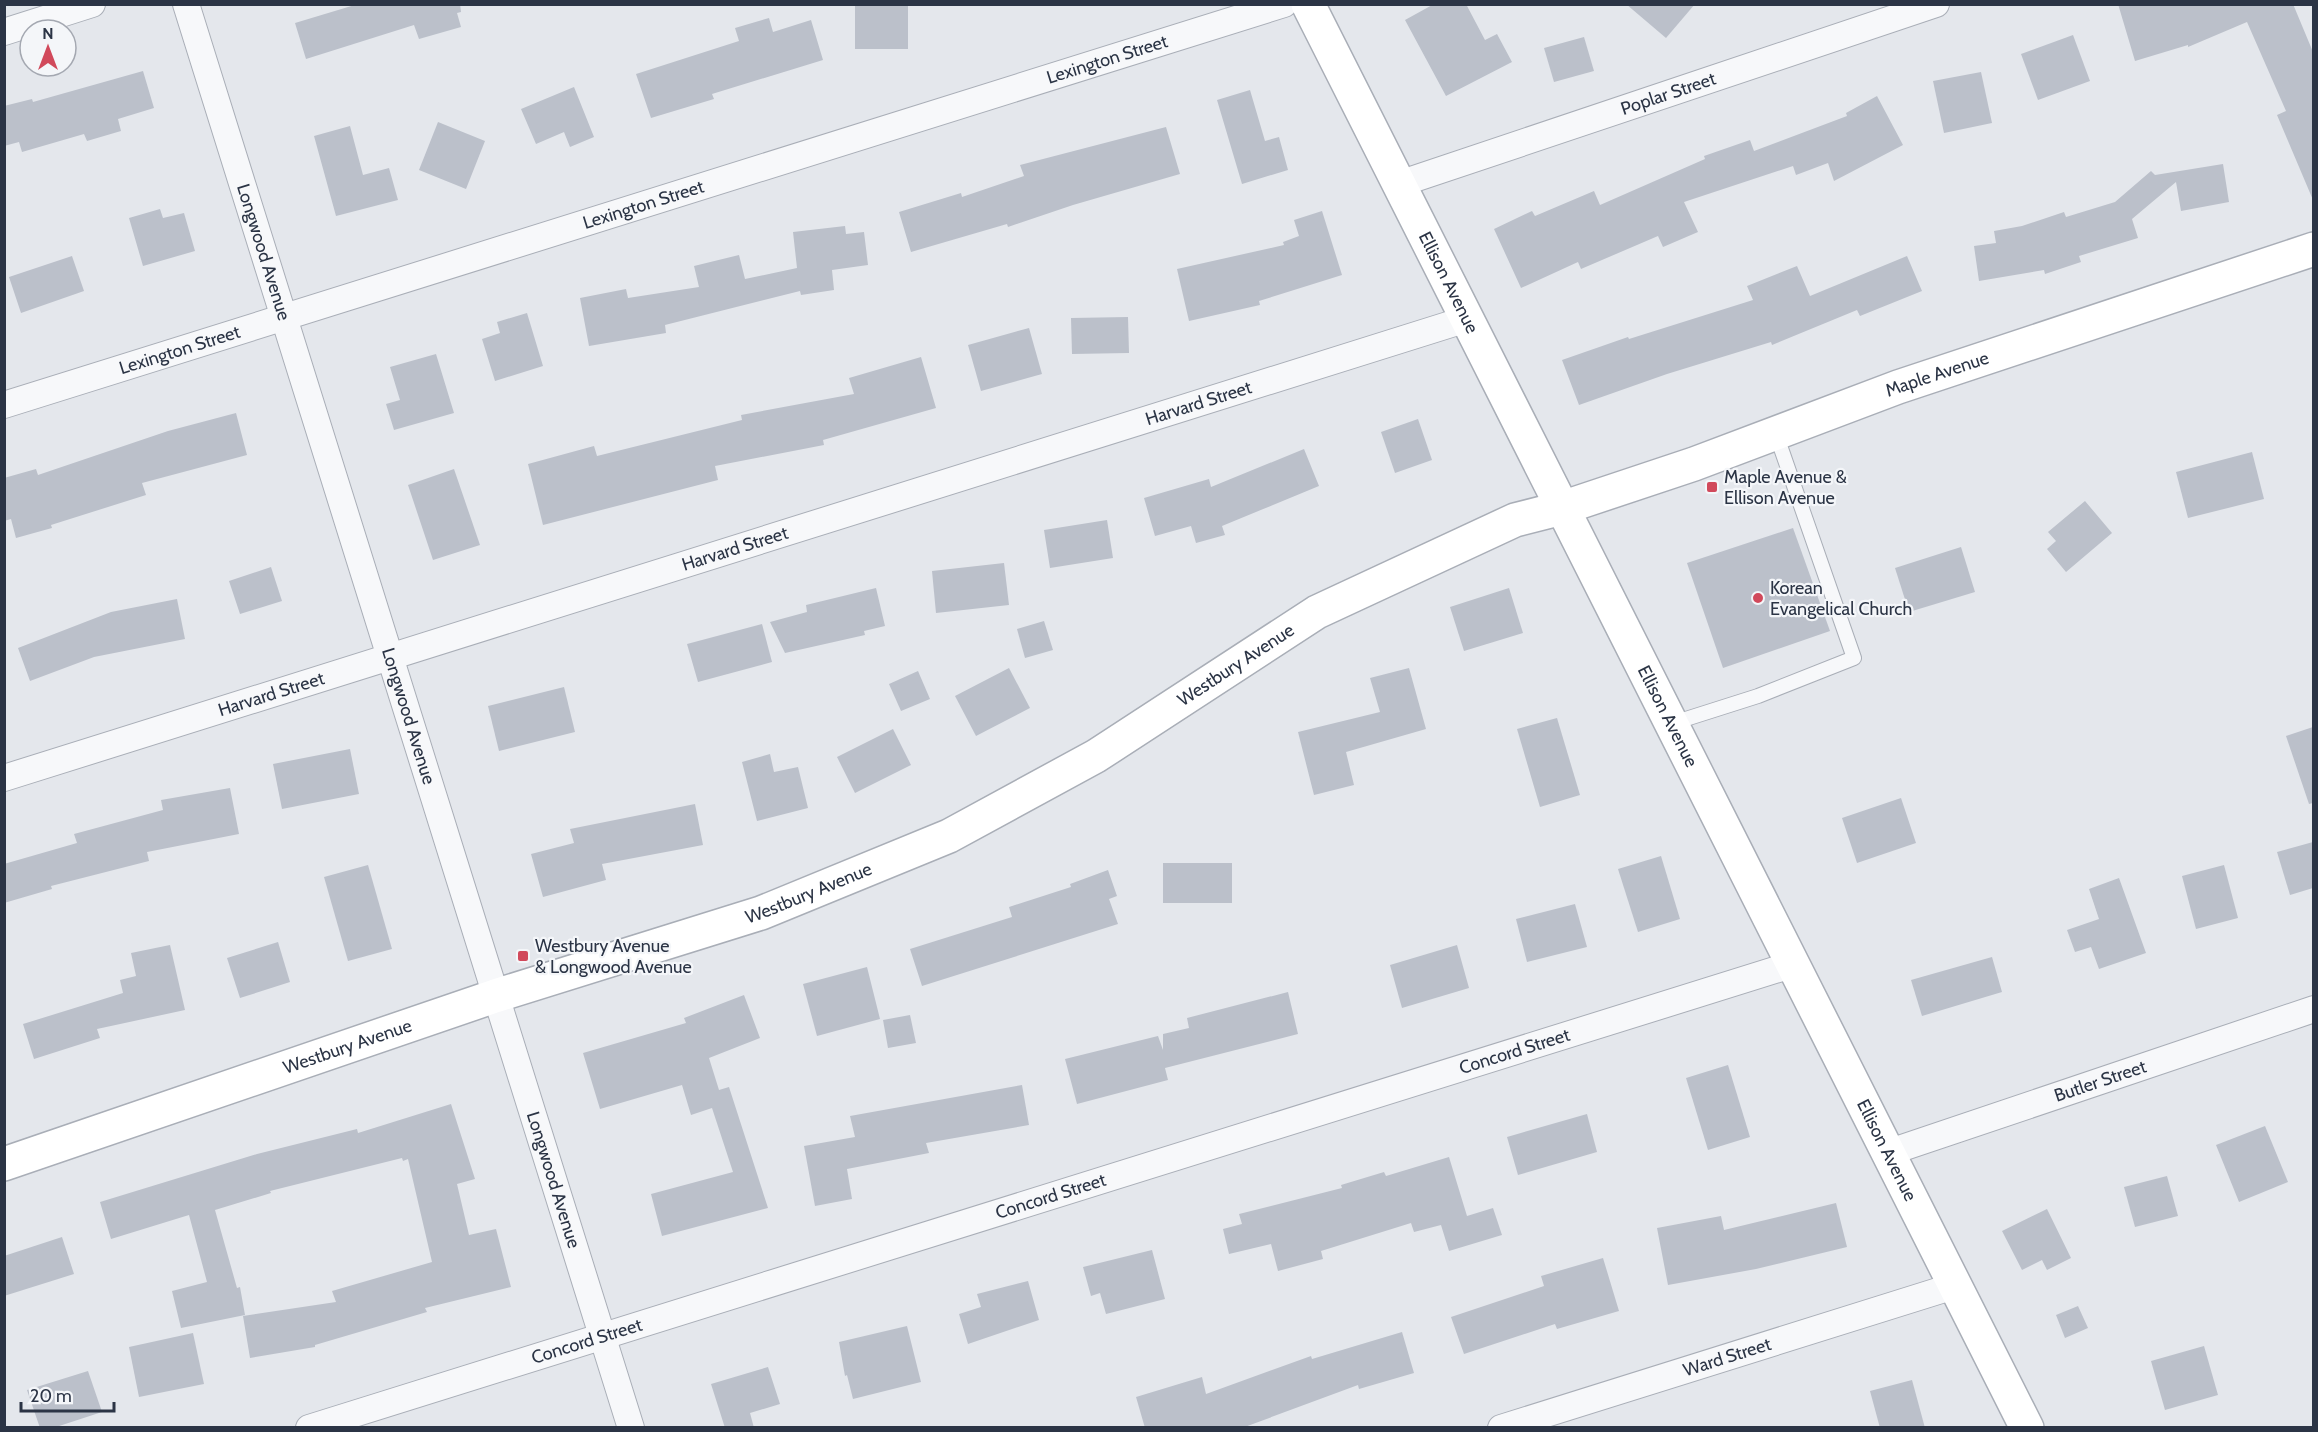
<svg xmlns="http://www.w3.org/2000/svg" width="2318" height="1432" viewBox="0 0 2318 1432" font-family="Cabin,sans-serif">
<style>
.building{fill:#bbc0ca}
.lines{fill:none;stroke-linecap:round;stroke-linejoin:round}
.lane-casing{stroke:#a9aeb7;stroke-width:16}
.street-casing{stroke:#a9aeb7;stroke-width:28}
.secondary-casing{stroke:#a9aeb7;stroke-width:36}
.lane{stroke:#f7f8fa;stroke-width:14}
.street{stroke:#f7f8fa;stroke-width:26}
.secondary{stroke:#fff;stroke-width:33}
.poi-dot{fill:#d1495b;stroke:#f4f6f9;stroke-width:2}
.labels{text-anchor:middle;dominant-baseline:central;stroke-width:4.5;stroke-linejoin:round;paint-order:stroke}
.street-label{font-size:18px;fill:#2b3445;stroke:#f4f6f9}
.poi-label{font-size:18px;fill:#2b3445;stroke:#f4f6f9;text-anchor:start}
</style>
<rect width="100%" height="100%" fill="#e4e7ec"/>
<g class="building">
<path d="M 358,4 L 460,4 L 461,12 L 457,13 L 461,27 L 419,39 L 414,25 L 306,59 L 295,23 Z"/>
<path d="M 1434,4 L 1466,4 L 1485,40 L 1497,34 L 1512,62 L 1446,96 L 1405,20 Z"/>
<path d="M 1626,4 L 1695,4 L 1666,38 Z"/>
<path d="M 2118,4 L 2293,4 L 2313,52 L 2313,200 L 2277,115 L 2286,111 L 2247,22 L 2188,47 L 2188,45 L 2135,61 Z"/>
<rect x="855" y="6" width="53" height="43"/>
<path d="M 769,18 L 773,32 L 811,20 L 823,60 L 712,94 L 714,99 L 651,118 L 636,74 L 739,41 L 735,28 Z"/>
<path d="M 2073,35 L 2090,81 L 2038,100 L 2021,54 Z"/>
<path d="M 1584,37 L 1594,71 L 1554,82 L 1544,48 Z"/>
<path d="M 143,71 L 154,108 L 118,119 L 121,131 L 87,141 L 84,134 L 22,152 L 19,142 L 4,146 L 4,106 L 32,99 L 33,102 Z"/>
<path d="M 1981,72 L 1992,123 L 1944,133 L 1933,81 Z"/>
<path d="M 574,87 L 594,137 L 570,147 L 564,132 L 536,144 L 521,109 Z"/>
<path d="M 1250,90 L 1265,141 L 1279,137 L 1288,170 L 1242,184 L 1217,100 Z"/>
<path d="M 1877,96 L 1903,145 L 1834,181 L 1828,163 L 1796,175 L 1793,166 L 1684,202 L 1698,232 L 1663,247 L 1658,236 L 1581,269 L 1578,262 L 1521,288 L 1494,229 L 1532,211 L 1535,216 L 1594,191 L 1600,205 L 1705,159 L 1704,156 L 1750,140 L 1754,151 L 1847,116 L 1846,113 Z"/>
<path d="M 438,122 L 485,141 L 466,189 L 419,170 Z"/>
<path d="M 350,126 L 363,175 L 389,168 L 398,200 L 336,216 L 314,136 Z"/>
<path d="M 1166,127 L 1180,174 L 1073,205 L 1008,227 L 1007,224 L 911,252 L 899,212 L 961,193 L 962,197 L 1024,176 L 1020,165 Z"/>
<path d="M 2223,164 L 2229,202 L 2181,211 L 2176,182 L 2132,219 L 2138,238 L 2079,256 L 2081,262 L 2045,274 L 2044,270 L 1979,281 L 1974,246 L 1996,243 L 1994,231 L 2022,226 L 2064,212 L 2066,217 L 2115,202 L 2151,171 L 2155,175 Z"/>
<path d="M 160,209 L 163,218 L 184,213 L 195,251 L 143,266 L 129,218 Z"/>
<path d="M 1322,211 L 1342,275 L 1259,301 L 1260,305 L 1189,321 L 1177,269 L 1284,245 L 1283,242 L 1299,236 L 1294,220 Z"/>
<path d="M 845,226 L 846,234 L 864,232 L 868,265 L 832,270 L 834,290 L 801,295 L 800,291 L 665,325 L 666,333 L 589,346 L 580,298 L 626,289 L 628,298 L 699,287 L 694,266 L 739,255 L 745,279 L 797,268 L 793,232 Z"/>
<path d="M 72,256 L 84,291 L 21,313 L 9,277 Z"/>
<path d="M 1907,256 L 1922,291 L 1860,316 L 1857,310 L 1772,345 L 1771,342 L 1667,374 L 1579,405 L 1562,360 L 1628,337 L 1629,339 L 1753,300 L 1747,286 L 1797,266 L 1810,296 Z"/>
<path d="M 527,313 L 543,366 L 495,381 L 482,339 L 500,333 L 497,322 Z"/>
<path d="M 1128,317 L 1129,353 L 1072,354 L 1071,318 Z"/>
<path d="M 1029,328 L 1042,374 L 981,391 L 968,345 Z"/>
<path d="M 436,354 L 454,413 L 394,430 L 386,404 L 400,400 L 390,367 Z"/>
<path d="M 921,357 L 936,408 L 823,440 L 824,445 L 715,466 L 718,480 L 543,525 L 528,464 L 594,446 L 597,456 L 742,420 L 741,415 L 854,394 L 849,378 Z"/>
<path d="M 236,413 L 247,455 L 142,483 L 146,495 L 51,525 L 52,528 L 16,538 L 11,519 L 4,521 L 4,478 L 36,469 L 38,475 L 168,431 Z"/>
<path d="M 1418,419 L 1432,460 L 1395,473 L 1381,432 Z"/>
<path d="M 1304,449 L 1319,486 L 1222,526 L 1225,535 L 1196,543 L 1191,526 L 1155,536 L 1144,498 L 1209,479 L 1211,487 Z"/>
<path d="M 2252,452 L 2264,499 L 2188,518 L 2176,472 Z"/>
<path d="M 454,469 L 480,545 L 433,560 L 408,485 Z"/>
<path d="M 2085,501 L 2112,533 L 2066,572 L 2047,549 L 2056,541 L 2048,532 Z"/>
<path d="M 1107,520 L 1113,558 L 1050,568 L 1044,530 Z"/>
<path d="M 1793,528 L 1830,631 L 1723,668 L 1687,563 Z"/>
<path d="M 1961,547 L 1975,592 L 1909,612 L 1895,568 Z"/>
<path d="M 1004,563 L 1009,605 L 936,613 L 932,571 Z"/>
<path d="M 271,567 L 282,601 L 240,614 L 229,581 Z"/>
<path d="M 876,588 L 885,626 L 864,631 L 865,635 L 785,653 L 770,622 L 807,612 L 806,605 Z"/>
<path d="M 1509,588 L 1523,633 L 1464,651 L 1450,607 Z"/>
<path d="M 177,599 L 185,639 L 94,657 L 30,681 L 18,648 L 111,612 Z"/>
<path d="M 1044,621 L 1053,650 L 1025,658 L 1017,629 Z"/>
<path d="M 762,624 L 772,662 L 698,682 L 687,644 Z"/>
<path d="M 1009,668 L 1030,708 L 976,736 L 955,696 Z"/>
<path d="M 1409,668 L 1426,729 L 1346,752 L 1354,785 L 1314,795 L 1298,732 L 1380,712 L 1370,678 Z"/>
<path d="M 918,671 L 930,699 L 901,711 L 889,684 Z"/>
<path d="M 564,687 L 575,732 L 499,751 L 488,706 Z"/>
<path d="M 1557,718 L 1580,795 L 1540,807 L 1517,729 Z"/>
<path d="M 2313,727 L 2313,803 L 2309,804 L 2286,736 Z"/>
<path d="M 893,729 L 911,765 L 855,793 L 837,757 Z"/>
<path d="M 350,749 L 359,794 L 282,809 L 273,764 Z"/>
<path d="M 770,754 L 774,772 L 798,767 L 808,808 L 757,821 L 742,762 Z"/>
<path d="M 230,788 L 239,834 L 147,852 L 149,861 L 51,886 L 52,889 L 4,903 L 4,864 L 77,843 L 74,834 L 163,810 L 161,800 Z"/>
<path d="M 1901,798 L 1916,843 L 1857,863 L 1842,818 Z"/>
<path d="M 695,804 L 703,845 L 602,864 L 606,880 L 543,897 L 531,854 L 574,843 L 570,829 Z"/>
<path d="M 2313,842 L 2313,888 L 2290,895 L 2277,852 Z"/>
<path d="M 1661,856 L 1680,919 L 1638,932 L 1618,869 Z"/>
<rect x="1163" y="863" width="69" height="40"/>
<path d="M 368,865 L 392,949 L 348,961 L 324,877 Z"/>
<path d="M 2224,865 L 2238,918 L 2196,929 L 2182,876 Z"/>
<path d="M 1108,870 L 1117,896 L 1109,899 L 1118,924 L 922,986 L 910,949 L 1012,917 L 1009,907 L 1071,887 L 1070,884 Z"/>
<path d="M 2119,878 L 2146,953 L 2099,969 L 2091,947 L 2075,952 L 2067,930 L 2099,919 L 2089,889 Z"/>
<path d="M 1575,904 L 1587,947 L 1527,962 L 1516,919 Z"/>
<path d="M 278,942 L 290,982 L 240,998 L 227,958 Z"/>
<path d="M 170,945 L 185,1010 L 97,1029 L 100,1038 L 34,1059 L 23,1024 L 123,993 L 120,980 L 136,976 L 131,953 Z"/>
<path d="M 1457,945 L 1469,988 L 1402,1008 L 1390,965 Z"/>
<path d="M 1992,957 L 2002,992 L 1922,1016 L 1911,980 Z"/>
<path d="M 867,967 L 880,1019 L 817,1036 L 803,984 Z"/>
<path d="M 1288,992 L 1298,1034 L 1165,1068 L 1168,1080 L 1077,1104 L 1065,1059 L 1158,1036 L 1163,1050 L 1163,1034 L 1189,1028 L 1187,1018 Z"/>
<path d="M 744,995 L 760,1038 L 709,1058 L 719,1090 L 729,1087 L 768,1208 L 662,1236 L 651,1194 L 733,1172 L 712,1108 L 691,1115 L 682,1085 L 600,1109 L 583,1053 L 686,1023 L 684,1018 Z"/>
<path d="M 910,1015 L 916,1043 L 888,1048 L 883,1020 Z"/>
<path d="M 1728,1065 L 1750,1137 L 1708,1150 L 1686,1078 Z"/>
<path d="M 1022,1085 L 1029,1125 L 926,1143 L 929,1153 L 847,1169 L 852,1199 L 815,1206 L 804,1146 L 855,1137 L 850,1116 Z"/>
<path d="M 451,1104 L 475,1179 L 457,1184 L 469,1235 L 496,1229 L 511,1287 L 425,1308 L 427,1312 L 315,1345 L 315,1347 L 250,1358 L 243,1316 L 336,1302 L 332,1291 L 432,1262 L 408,1159 L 403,1161 L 402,1158 L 270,1191 L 271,1193 L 215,1210 L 237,1288 L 240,1287 L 245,1315 L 181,1328 L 172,1291 L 207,1282 L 189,1215 L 111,1239 L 100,1202 L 257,1154 L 357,1129 L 358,1133 Z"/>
<path d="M 1587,1114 L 1597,1152 L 1518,1175 L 1507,1137 Z"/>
<path d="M 2265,1126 L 2288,1182 L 2239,1202 L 2216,1145 Z"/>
<path d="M 1449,1157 L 1467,1216 L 1493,1208 L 1502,1235 L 1449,1251 L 1441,1225 L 1414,1232 L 1411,1223 L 1321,1251 L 1323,1259 L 1278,1271 L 1271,1244 L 1229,1254 L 1223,1229 L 1242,1224 L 1239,1214 L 1342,1188 L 1341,1185 L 1384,1172 L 1386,1176 Z"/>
<path d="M 2167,1176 L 2178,1216 L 2135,1227 L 2124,1187 Z"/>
<path d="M 1836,1203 L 1847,1247 L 1756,1269 L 1668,1285 L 1657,1228 L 1721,1216 L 1724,1230 Z"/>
<path d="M 2047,1209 L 2071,1258 L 2047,1270 L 2042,1260 L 2022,1270 L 2002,1231 Z"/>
<path d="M 62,1237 L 74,1274 L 4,1296 L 4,1256 Z"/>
<path d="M 1152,1250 L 1165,1299 L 1106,1314 L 1100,1293 L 1091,1296 L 1083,1267 Z"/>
<path d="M 1603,1258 L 1619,1311 L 1557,1329 L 1555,1324 L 1464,1354 L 1451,1317 L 1544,1286 L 1541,1276 Z"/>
<path d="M 1028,1281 L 1039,1320 L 968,1344 L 959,1314 L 981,1307 L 977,1294 Z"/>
<path d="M 2078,1306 L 2088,1328 L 2065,1338 L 2056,1315 Z"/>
<path d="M 907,1326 L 921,1382 L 853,1399 L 847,1375 L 845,1376 L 839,1342 Z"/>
<path d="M 1402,1332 L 1414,1373 L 1359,1389 L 1358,1385 L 1242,1428 L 1145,1428 L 1136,1397 L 1202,1377 L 1206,1394 L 1311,1356 L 1312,1359 Z"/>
<path d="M 193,1333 L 204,1384 L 139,1397 L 129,1347 Z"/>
<path d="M 2204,1346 L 2218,1395 L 2165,1410 L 2151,1361 Z"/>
<path d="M 768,1367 L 780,1404 L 750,1413 L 754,1428 L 725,1428 L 711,1384 Z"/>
<path d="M 88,1371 L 102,1412 L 53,1428 L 40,1428 L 27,1390 Z"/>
<path d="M 1912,1380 L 1925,1428 L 1880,1428 L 1870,1391 Z"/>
</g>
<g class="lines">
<defs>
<path id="lane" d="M 1670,724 L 1758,696 L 1854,658 L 1776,434"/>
<g id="street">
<path id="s1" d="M 186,4 L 631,1428"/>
<path d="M 4,32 L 92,4"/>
<path id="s2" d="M 1399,184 L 1936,4"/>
<path id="s3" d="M 4,405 L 1284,4"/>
<path id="s4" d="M 4,778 L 1467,319"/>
<path id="s5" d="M 1887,1153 L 2314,1009"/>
<path id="s6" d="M 309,1428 L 1791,965"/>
<path id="s7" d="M 1501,1428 L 1954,1286"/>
</g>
<g id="secondary">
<path id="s8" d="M 1308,4 L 2027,1428"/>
<path id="s9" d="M 4,1164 L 495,996 L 761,913 L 949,836 L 1096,756 L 1317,612 L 1515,520 L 1562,508 L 1694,464 L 1898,387 L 2314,249"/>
</g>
</defs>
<use href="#lane" class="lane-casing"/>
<use href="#street" class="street-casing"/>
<use href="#secondary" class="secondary-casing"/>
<use href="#lane" class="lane"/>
<use href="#street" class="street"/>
<use href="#secondary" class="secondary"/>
</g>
<g class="poi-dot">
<rect x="1706" y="481" width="12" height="12" rx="3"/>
<circle cx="1758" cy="598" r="6"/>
<rect x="517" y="950" width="12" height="12" rx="3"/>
</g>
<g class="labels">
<g class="street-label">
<text stroke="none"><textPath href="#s3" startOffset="1156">Lexington Street</textPath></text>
<text stroke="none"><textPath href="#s2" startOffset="284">Poplar Street</textPath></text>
<text stroke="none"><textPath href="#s3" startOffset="670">Lexington Street</textPath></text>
<text stroke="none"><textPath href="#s1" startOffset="260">Longwood Avenue</textPath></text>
<text stroke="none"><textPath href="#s8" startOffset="312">Ellison Avenue</textPath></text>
<text stroke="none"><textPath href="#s3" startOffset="184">Lexington Street</textPath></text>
<text stroke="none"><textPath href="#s9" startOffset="2097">Maple Avenue</textPath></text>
<text stroke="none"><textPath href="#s4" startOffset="1252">Harvard Street</textPath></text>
<text stroke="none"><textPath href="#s4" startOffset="766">Harvard Street</textPath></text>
<text stroke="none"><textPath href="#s9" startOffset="1335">Westbury Avenue</textPath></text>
<text stroke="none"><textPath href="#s4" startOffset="280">Harvard Street</textPath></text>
<text stroke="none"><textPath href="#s1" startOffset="746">Longwood Avenue</textPath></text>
<text stroke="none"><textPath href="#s8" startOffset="798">Ellison Avenue</textPath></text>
<text stroke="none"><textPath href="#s9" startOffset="849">Westbury Avenue</textPath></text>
<text stroke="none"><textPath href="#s9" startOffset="363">Westbury Avenue</textPath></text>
<text stroke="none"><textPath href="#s6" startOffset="1263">Concord Street</textPath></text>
<text stroke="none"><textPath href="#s5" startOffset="225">Butler Street</textPath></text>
<text stroke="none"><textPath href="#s8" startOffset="1284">Ellison Avenue</textPath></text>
<text stroke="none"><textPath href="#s1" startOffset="1232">Longwood Avenue</textPath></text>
<text stroke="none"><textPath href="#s6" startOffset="777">Concord Street</textPath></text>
<text stroke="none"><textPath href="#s6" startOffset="291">Concord Street</textPath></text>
<text stroke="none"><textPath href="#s7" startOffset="237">Ward Street</textPath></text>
</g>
<g class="poi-label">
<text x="1724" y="477">Maple Avenue &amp;<tspan x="1724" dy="21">Ellison Avenue</tspan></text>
<text x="1770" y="588">Korean<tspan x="1770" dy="21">Evangelical Church</tspan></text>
<text x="535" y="946">Westbury Avenue<tspan x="535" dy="21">&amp; Longwood Avenue</tspan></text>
</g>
</g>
<rect width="2318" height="1432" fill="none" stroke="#2b3445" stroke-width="12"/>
<g transform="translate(48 48)"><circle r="28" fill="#f4f6f9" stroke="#a4a8b1" stroke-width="1.5"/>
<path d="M0-4.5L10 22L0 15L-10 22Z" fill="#d1495b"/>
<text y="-9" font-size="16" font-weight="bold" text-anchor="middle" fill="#2b3445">N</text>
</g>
<path d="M21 1402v9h93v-9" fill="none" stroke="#2b3445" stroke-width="3"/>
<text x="30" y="1402" font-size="18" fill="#2b3445" stroke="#f4f6f9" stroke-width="4.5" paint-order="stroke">20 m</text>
</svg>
